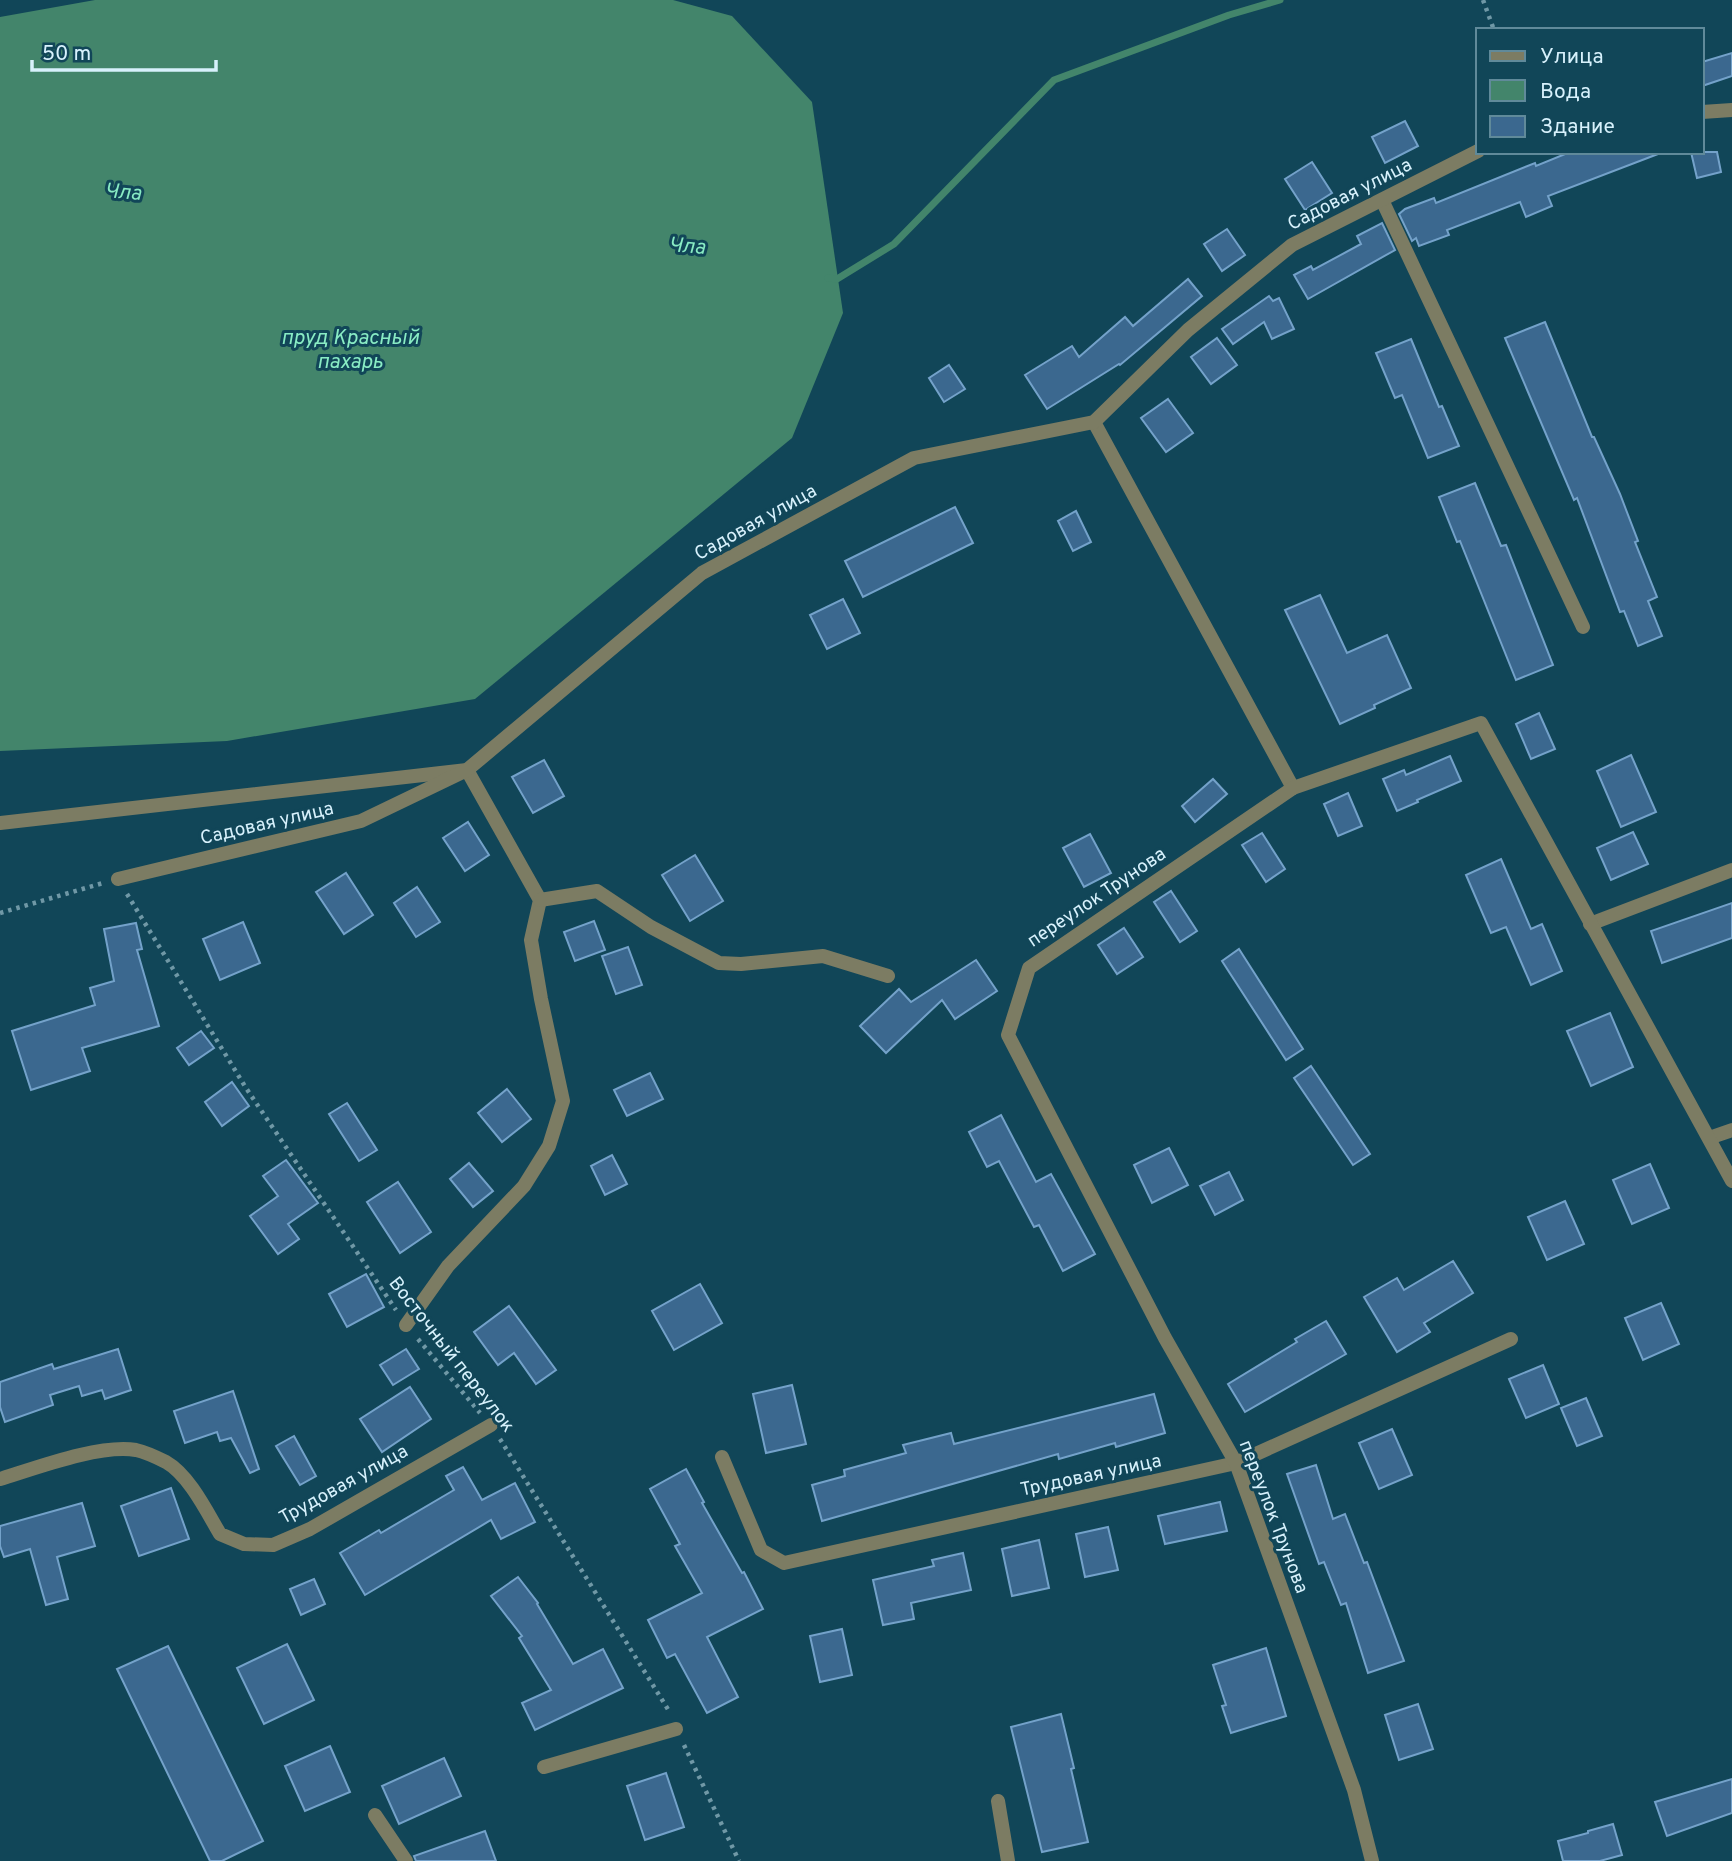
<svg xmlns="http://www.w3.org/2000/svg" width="1732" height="1861" viewBox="0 0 1732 1861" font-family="Overpass,sans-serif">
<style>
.water{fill:#43856b}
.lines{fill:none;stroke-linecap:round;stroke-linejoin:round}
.stream{stroke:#43856b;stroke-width:7}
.building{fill:#3b688f;stroke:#74a2ca;stroke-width:2}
.path{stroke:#7098a6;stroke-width:4.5;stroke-dasharray:3.5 5;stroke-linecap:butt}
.lane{stroke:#7c7c63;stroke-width:14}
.street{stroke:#7c7c63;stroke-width:14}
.labels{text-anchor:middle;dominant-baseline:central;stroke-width:6;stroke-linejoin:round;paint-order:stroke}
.street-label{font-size:19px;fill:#d7f1fc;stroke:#114658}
.water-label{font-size:21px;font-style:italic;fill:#89ecc4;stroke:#114658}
</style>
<rect width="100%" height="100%" fill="#114658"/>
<path class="water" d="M 95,0 L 673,0 L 732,16 L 812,102 L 843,313 L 792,438 L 475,699 L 227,741 L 0,751 L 0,17 Z"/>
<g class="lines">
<path class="stream" d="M 828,278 L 837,279 L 894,244 L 1054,80 L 1229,15 L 1280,0"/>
</g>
<g class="building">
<path d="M 1732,53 L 1732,76 L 1702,86 L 1702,62 Z"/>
<path d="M 1405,121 L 1418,146 L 1385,163 L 1372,137 Z"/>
<path d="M 1570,152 L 1658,154 L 1548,196 L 1552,206 L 1526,217 L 1520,202 L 1447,230 L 1449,235 L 1419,246 L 1416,238 L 1412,241 L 1399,214 L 1405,209 L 1434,198 L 1436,203 L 1535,163 L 1536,166 Z"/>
<path d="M 1691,152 L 1717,152 L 1721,172 L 1697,178 Z"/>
<path d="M 1312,162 L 1332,193 L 1305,210 L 1285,179 Z"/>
<path d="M 1382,223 L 1395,250 L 1308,299 L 1294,275 L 1311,266 L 1313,270 L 1361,244 L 1357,236 Z"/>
<path d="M 1227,229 L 1245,255 L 1222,271 L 1204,244 Z"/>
<path d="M 1188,279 L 1202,296 L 1120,365 L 1119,364 L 1047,409 L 1025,375 L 1072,346 L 1079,357 L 1125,317 L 1133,326 Z"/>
<path d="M 1269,296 L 1273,301 L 1279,298 L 1294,329 L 1272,339 L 1264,322 L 1233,344 L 1222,329 Z"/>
<path d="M 1545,322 L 1592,437 L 1594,437 L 1620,494 L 1638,541 L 1635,542 L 1657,597 L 1648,601 L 1662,636 L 1638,646 L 1624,611 L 1620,612 L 1577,498 L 1574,500 L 1505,338 Z"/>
<path d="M 1217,338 L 1237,365 L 1211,384 L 1191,357 Z"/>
<path d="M 1411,339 L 1439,407 L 1442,406 L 1459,446 L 1428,458 L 1402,395 L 1395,398 L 1376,353 Z"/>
<path d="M 949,365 L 965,389 L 944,402 L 929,378 Z"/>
<path d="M 1168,399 L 1193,433 L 1166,452 L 1141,418 Z"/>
<path d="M 1475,483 L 1501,546 L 1506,545 L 1553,665 L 1516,680 L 1460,541 L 1457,542 L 1439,497 Z"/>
<path d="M 955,507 L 973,543 L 863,597 L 845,561 Z"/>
<path d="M 1076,511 L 1091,542 L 1073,551 L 1058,521 Z"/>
<path d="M 1320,595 L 1347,653 L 1387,635 L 1411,688 L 1374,705 L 1375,708 L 1340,724 L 1285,610 Z"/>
<path d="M 843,599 L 860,633 L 827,649 L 810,615 Z"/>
<path d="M 1539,713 L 1555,749 L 1531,759 L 1516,724 Z"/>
<path d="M 1631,755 L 1656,812 L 1621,827 L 1597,771 Z"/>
<path d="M 1450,756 L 1461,781 L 1417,800 L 1418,802 L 1397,811 L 1383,779 L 1404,770 L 1406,775 Z"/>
<path d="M 544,760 L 564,796 L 533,813 L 512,777 Z"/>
<path d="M 1213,779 L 1227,794 L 1195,822 L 1182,806 Z"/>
<path d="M 1348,793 L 1362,826 L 1338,836 L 1324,804 Z"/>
<path d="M 468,822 L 489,855 L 465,871 L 443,838 Z"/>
<path d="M 1633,832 L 1648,864 L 1611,880 L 1597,848 Z"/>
<path d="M 1262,833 L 1285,869 L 1266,882 L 1242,845 Z"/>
<path d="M 1090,834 L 1111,873 L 1084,887 L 1063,848 Z"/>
<path d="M 695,855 L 723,901 L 690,921 L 662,875 Z"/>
<path d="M 1501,859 L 1531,929 L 1542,924 L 1562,971 L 1531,985 L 1506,927 L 1491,933 L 1466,875 Z"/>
<path d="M 346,873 L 373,915 L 344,934 L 316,892 Z"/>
<path d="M 417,887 L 440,922 L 416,937 L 394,903 Z"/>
<path d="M 1171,891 L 1197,931 L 1180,942 L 1154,902 Z"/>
<path d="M 1732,903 L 1732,938 L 1662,963 L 1651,931 Z"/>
<path d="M 594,921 L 605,950 L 575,961 L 564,932 Z"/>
<path d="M 243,922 L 260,963 L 220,980 L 203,939 Z"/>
<path d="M 136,923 L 142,949 L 137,950 L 159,1026 L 82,1048 L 90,1071 L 31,1090 L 12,1031 L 95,1005 L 90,988 L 114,981 L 104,929 Z"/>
<path d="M 1124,928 L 1143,957 L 1117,974 L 1098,945 Z"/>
<path d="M 628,947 L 642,985 L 616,994 L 602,956 Z"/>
<path d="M 1239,949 L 1303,1049 L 1286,1060 L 1222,961 Z"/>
<path d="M 976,960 L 997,991 L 955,1019 L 942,1000 L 886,1053 L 860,1026 L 899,989 L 911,1002 Z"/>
<path d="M 1610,1013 L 1633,1067 L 1591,1086 L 1567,1031 Z"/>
<path d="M 201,1031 L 214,1048 L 189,1065 L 177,1048 Z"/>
<path d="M 1311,1066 L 1370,1154 L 1353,1165 L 1294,1078 Z"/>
<path d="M 650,1073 L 663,1099 L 627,1116 L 614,1090 Z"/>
<path d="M 232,1082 L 249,1106 L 222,1126 L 205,1102 Z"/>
<path d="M 507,1089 L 531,1119 L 502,1142 L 478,1113 Z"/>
<path d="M 347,1103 L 377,1150 L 359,1161 L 329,1114 Z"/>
<path d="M 1001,1115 L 1036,1182 L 1051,1174 L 1095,1254 L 1063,1271 L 1039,1225 L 1034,1227 L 999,1161 L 987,1167 L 969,1132 Z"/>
<path d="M 1169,1148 L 1188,1185 L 1152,1203 L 1134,1165 Z"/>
<path d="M 612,1155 L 627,1184 L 605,1195 L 591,1166 Z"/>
<path d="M 286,1160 L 318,1203 L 288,1224 L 299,1239 L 278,1254 L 250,1216 L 278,1196 L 263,1176 Z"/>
<path d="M 469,1163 L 493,1191 L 473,1207 L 450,1179 Z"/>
<path d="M 1650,1164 L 1669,1208 L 1632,1224 L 1613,1180 Z"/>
<path d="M 1229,1172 L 1243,1200 L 1215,1215 L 1200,1186 Z"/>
<path d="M 398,1182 L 431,1232 L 400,1253 L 367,1202 Z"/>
<path d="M 1565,1201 L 1584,1244 L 1547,1260 L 1528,1217 Z"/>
<path d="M 1453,1261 L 1473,1293 L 1424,1323 L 1430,1332 L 1397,1352 L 1364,1297 L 1397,1278 L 1404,1290 Z"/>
<path d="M 366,1274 L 384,1307 L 347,1327 L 329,1294 Z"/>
<path d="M 700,1284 L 722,1323 L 674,1350 L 652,1311 Z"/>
<path d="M 1661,1303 L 1679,1344 L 1643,1360 L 1625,1318 Z"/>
<path d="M 509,1306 L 556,1370 L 536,1384 L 514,1353 L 498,1365 L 474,1332 Z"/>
<path d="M 1326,1321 L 1346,1354 L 1245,1412 L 1228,1384 L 1297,1342 L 1295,1339 Z"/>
<path d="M 118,1349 L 131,1390 L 105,1399 L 102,1390 L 82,1396 L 79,1386 L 50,1395 L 53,1405 L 5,1422 L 0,1407 L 0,1382 L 52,1364 L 54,1369 Z"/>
<path d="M 406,1349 L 419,1369 L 393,1385 L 380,1365 Z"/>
<path d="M 1543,1365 L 1559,1404 L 1526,1418 L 1509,1379 Z"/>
<path d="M 792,1385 L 806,1444 L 766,1453 L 753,1394 Z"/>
<path d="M 410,1387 L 431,1419 L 382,1452 L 360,1419 Z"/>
<path d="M 233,1391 L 259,1469 L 250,1473 L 231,1438 L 220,1441 L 217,1432 L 185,1443 L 174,1411 Z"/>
<path d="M 1154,1394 L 1165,1433 L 1116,1447 L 1115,1443 L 1059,1459 L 1058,1454 L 822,1521 L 812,1485 L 845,1476 L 844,1470 L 906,1453 L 903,1445 L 951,1433 L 954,1444 Z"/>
<path d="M 1586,1398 L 1602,1436 L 1577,1446 L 1561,1408 Z"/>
<path d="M 1392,1429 L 1412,1475 L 1379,1489 L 1359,1443 Z"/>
<path d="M 294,1436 L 316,1476 L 300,1485 L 276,1446 Z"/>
<path d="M 1316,1465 L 1333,1519 L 1345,1514 L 1364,1563 L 1367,1562 L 1404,1661 L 1368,1673 L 1346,1603 L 1341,1605 L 1324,1562 L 1319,1564 L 1287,1474 Z"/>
<path d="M 463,1467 L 482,1500 L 515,1483 L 535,1522 L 501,1539 L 491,1520 L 365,1595 L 340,1553 L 379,1530 L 381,1533 L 454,1490 L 446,1476 Z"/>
<path d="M 686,1469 L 704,1502 L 702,1503 L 742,1573 L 744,1572 L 763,1609 L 707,1637 L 738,1697 L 707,1713 L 675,1654 L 667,1658 L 648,1620 L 702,1593 L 675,1546 L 680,1544 L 650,1489 Z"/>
<path d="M 171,1488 L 189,1539 L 139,1556 L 121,1506 Z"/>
<path d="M 1220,1502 L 1227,1531 L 1165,1544 L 1158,1516 Z"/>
<path d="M 82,1503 L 95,1546 L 57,1557 L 68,1599 L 46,1605 L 30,1549 L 4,1557 L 0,1546 L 0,1526 Z"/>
<path d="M 1108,1527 L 1118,1570 L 1085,1577 L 1076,1534 Z"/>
<path d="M 1039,1540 L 1049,1588 L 1012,1596 L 1002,1549 Z"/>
<path d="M 963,1553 L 971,1590 L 911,1603 L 914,1619 L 883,1625 L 873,1580 L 934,1566 L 932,1560 Z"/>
<path d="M 518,1577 L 538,1603 L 537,1604 L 573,1664 L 603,1649 L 623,1688 L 535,1730 L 522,1703 L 551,1690 L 519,1638 L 522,1636 L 491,1596 Z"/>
<path d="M 314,1579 L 325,1604 L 301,1615 L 290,1589 Z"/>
<path d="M 842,1629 L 852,1675 L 820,1682 L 810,1636 Z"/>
<path d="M 287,1644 L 314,1700 L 264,1724 L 237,1668 Z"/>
<path d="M 168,1646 L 263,1841 L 222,1861 L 210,1861 L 117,1669 Z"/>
<path d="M 1266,1648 L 1286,1716 L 1231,1733 L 1222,1706 L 1226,1705 L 1213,1665 Z"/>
<path d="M 1418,1704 L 1433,1749 L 1399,1760 L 1385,1715 Z"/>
<path d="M 1061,1714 L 1074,1768 L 1071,1769 L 1088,1842 L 1042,1852 L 1011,1727 Z"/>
<path d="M 330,1746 L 350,1792 L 305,1811 L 285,1766 Z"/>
<path d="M 444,1758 L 461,1796 L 399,1824 L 382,1786 Z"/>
<path d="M 666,1773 L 684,1827 L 645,1840 L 627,1786 Z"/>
<path d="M 1732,1779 L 1732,1813 L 1667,1836 L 1655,1802 Z"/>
<path d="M 1613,1824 L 1622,1855 L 1600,1861 L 1563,1861 L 1558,1841 L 1588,1833 L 1588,1831 Z"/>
<path d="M 485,1831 L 496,1861 L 416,1861 L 414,1856 Z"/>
</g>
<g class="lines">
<g class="path">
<path d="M 1483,0 L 1494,30"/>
<path d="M 127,894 L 246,1088 L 396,1310"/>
<path d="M 0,913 L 103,883"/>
<path d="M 418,1339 L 480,1413"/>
<path d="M 500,1439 L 669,1711"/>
<path d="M 684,1745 L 739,1861"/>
</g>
<g class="lane">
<path d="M 1382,200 L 1583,627"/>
<path d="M 0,823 L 467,770 L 540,900 L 531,940 L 541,999 L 563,1101 L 549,1146 L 524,1186 L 448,1266 L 406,1325"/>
<path d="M 540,900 L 597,891 L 651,927 L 719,963 L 741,964 L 823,956 L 888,976"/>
<path d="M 1709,1138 L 1732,1130"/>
<path d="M 544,1767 L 676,1729"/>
<path d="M 998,1801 L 1008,1861"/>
<path d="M 375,1815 L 406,1861"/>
</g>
<g class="street">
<path d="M 1702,112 L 1732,110"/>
<path d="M 1094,422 L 1293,788"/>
<path d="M 118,879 L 361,821 L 467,770 L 702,573 L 914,458 L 1094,422 L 1188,330 L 1292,245 L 1478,151"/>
<path d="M 1590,924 L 1732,870"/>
<path d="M 722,1457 L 761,1550 L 784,1563 L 1236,1463 L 1511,1339"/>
<path d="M 0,1479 C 36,1468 99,1444 136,1450 C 145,1452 158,1458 166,1462 C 189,1475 207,1512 220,1534 L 244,1544 L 273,1545 L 310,1529 L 491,1425"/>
<path d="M 1372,1861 L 1354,1790 L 1236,1463 L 1165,1338 L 1008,1035 L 1029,968 L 1293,788 L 1481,723 L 1732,1181"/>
</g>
</g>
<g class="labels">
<g class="street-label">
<text transform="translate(1350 195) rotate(-27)">Садовая улица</text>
<text transform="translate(756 523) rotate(-29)">Садовая улица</text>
<text transform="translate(267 824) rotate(-13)">Садовая улица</text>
<text transform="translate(1097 898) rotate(-34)">переулок Трунова</text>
<text transform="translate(451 1355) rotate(52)">Восточный переулок</text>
<text transform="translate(1091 1476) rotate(-12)">Трудовая улица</text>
<text transform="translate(344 1485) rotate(-29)">Трудовая улица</text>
<text transform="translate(1273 1517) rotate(69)">переулок Трунова</text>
</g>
<g class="water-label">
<text transform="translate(123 193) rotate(5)">Чла</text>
<text transform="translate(687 247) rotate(5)">Чла</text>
<text x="350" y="338">пруд Красный<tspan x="350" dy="24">пахарь</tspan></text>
</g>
</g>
<rect x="1476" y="28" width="228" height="126" fill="#114658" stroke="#608a9a" stroke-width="2"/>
<rect x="1490" y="51" width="35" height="10" fill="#7c7c63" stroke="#608a9a" stroke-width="2"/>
<text x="1540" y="63" font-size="21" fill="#d7f1fc">Улица</text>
<rect x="1490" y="80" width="35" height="21" fill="#43856b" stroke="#608a9a" stroke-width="2"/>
<text x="1540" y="98" font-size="21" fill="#d7f1fc">Вода</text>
<rect x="1490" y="116" width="35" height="21" fill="#3b688f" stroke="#608a9a" stroke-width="2"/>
<text x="1540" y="133" font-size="21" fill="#d7f1fc">Здание</text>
<path d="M32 60v10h184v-10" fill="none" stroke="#d7f1fc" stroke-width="3.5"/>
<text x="42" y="60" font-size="21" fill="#d7f1fc" stroke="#114658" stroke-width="5" paint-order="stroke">50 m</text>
</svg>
